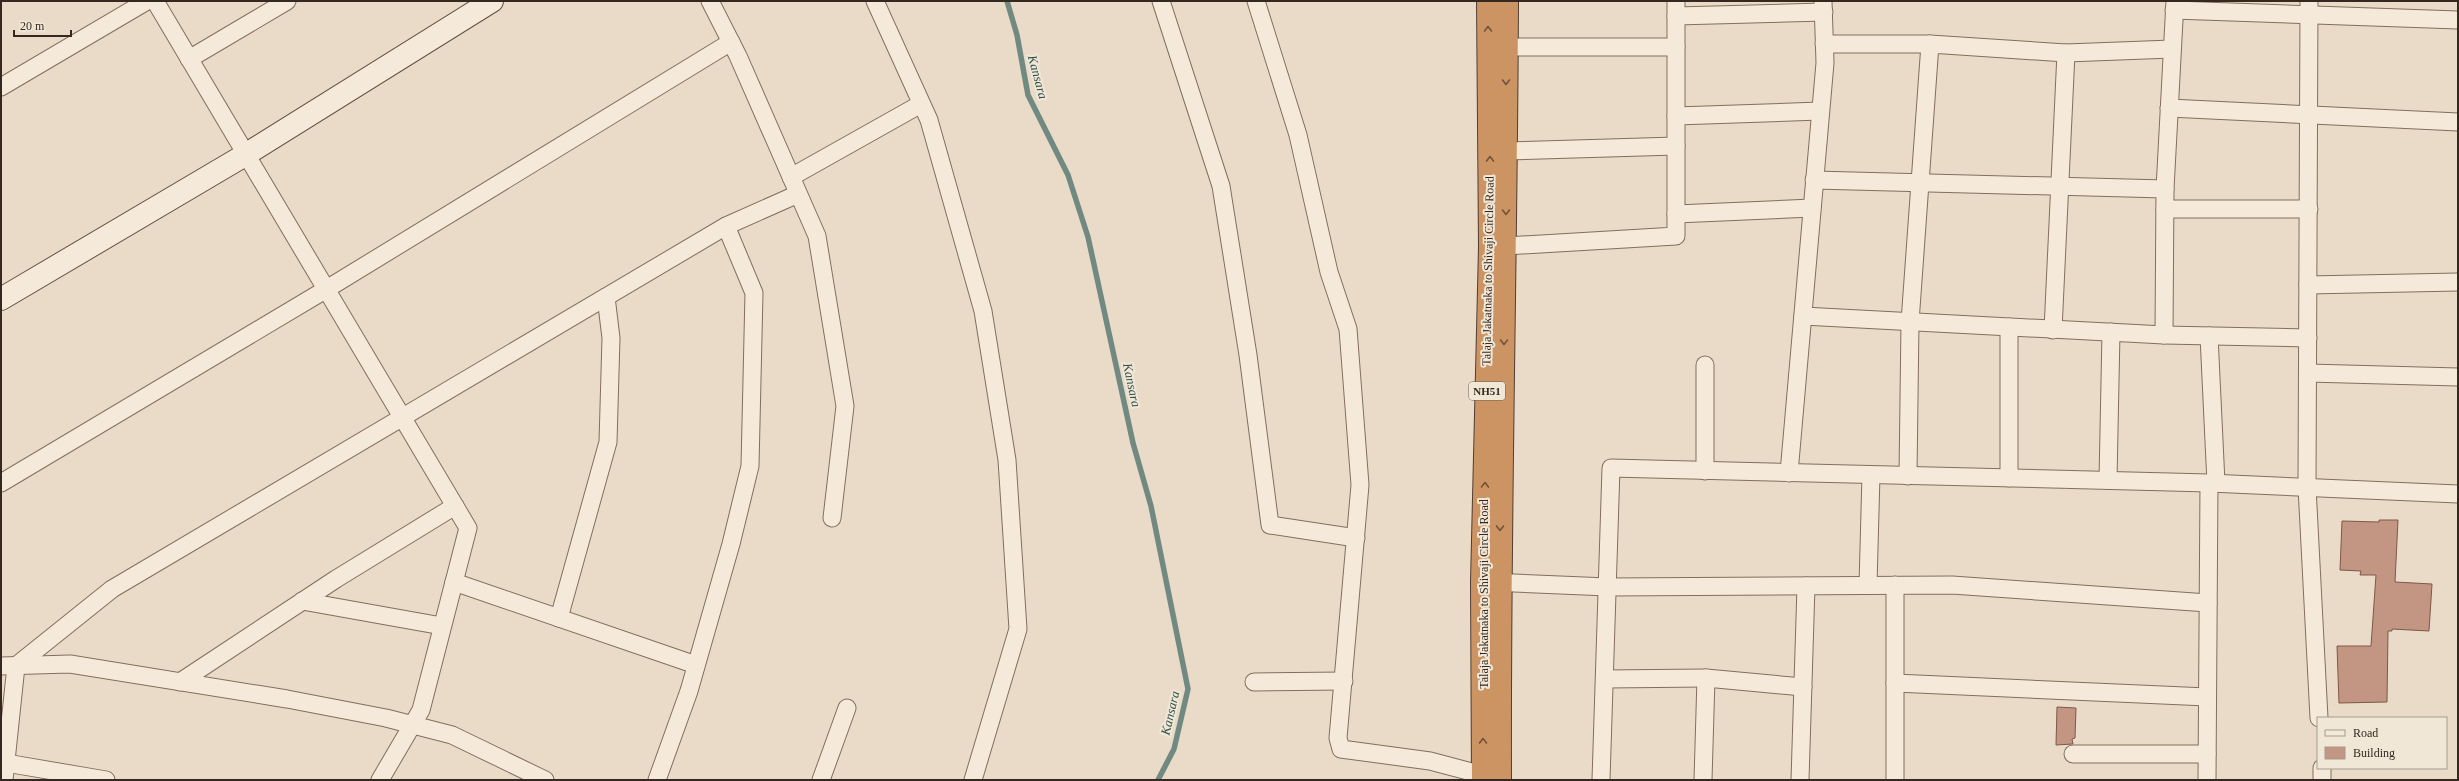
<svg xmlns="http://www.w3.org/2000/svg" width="2459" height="781" viewBox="0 0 2459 781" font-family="'Times New Roman',serif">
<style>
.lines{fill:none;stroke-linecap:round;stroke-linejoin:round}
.stream{stroke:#708a81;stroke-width:5.5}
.building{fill:#c29682;stroke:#7e5848}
.street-casing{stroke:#826e5f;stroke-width:19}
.secondary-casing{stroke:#645042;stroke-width:24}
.highway-casing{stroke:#513d32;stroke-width:24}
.street{stroke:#f5ead9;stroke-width:17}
.secondary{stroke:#f5ead9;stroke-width:22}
.highway{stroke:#cd9463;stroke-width:22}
.oneway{stroke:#71533b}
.labels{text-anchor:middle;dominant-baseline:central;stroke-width:4;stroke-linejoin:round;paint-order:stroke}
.shield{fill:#f1e7d6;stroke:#6d6157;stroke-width:1}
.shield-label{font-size:11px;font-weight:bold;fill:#342821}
.street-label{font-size:12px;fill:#342821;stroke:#f1e7d6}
.water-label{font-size:13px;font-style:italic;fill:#32524d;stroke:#f1e7d6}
</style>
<rect width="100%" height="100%" fill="#e9dbc7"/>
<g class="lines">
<path class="stream" d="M 1007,1 L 1017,35 L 1028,95 L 1068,175 L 1088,237 L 1133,443 L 1151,506 L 1188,689 L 1174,749 L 1158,780"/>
</g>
<g class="building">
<path d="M 2379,520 L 2398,520 L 2395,582 L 2432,584 L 2429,631 L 2392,629 L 2392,631 L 2388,631 L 2387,702 L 2339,703 L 2337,646 L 2371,646 L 2376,575 L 2360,575 L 2361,571 L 2340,570 L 2342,521 L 2379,522 Z"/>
<path d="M 2057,707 L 2076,708 L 2075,738 L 2072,739 L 2073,744 L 2056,745 Z"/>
</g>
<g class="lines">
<defs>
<g id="street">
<path d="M 155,1 L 468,528 L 421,710 L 380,780"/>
<path d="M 710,1 L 738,56 L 817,236 L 845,406 L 832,518"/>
<path d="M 875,1 L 929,120 L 983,311 L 1007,460 L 1018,629 L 973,780"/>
<path d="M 1161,1 L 1221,186 L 1248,355 L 1270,525 L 1356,538"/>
<path d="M 1256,1 L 1298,135 L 1329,272 L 1348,329 L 1360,485 L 1338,738 L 1341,749 L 1430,761 L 1483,775"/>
<path d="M 2309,1 L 2307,487 L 2319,718"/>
<path d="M 2174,10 L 2458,20"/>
<path d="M 1676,16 L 1824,12"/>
<path d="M 1824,44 L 1930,44"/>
<path d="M 1507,47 L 1676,47"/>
<path d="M 189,59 L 287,1"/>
<path d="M 1,87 L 147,1"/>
<path d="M 2169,108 L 2458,122"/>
<path d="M 1676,116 L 1820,111"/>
<path d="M 1506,151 L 1676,146"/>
<path d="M 791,177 L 921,104"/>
<path d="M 1814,180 L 2165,189 L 2175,1"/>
<path d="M 2165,209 L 2309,209"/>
<path d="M 1676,214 L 1812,208"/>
<path d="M 1506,246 L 1676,236 L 1676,1"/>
<path d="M 2308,285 L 2458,282"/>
<path d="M 1803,316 L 2164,335 L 2165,189"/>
<path d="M 2009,327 L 2009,478"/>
<path d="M 2053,330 L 2066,53"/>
<path d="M 2164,335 L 2308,338"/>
<path d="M 2209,336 L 2216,483"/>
<path d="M 2308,373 L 2458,377"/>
<path d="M 1705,471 L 1705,365"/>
<path d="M 1789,473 L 1825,63 L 1823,1"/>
<path d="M 1908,476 L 1910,322 L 1930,44 L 2066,53 L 2172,49"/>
<path d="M 2108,480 L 2111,332"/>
<path d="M 1,483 L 325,290 L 731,42"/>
<path d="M 454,582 L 696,665"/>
<path d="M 1489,582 L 1608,587 L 1952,585 L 2208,603"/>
<path d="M 1868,585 L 1871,475"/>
<path d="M 302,601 L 442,626"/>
<path d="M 559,618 L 608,442 L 611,338 L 606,297"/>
<path d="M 1,666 L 70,664 L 287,699 L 386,718 L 452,735 L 545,780"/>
<path d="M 1605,679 L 1706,678"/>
<path d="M 180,682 L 336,579 L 455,506"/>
<path d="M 1254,682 L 1344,681"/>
<path d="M 1895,683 L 2207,697"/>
<path d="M 2073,754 L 2207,754"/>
<path d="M 6,763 L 106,780"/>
<path d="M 2322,768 L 2322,780"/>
<path d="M 4,780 L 16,666 L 112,589 L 726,226 L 798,194"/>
<path d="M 657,780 L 689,691 L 731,544 L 750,466 L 754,293 L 726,226"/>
<path d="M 821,780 L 847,708"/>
<path d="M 1601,780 L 1611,468 L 2209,483 L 2458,494"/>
<path d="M 1703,780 L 1706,678 L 1803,687"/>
<path d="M 1800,780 L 1806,586"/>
<path d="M 1895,780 L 1895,585"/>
<path d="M 2207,780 L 2209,483"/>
</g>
<path id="secondary" d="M 1,299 L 245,155 L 492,1"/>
<g id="highway">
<path d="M 1483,780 L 1482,582 L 1490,247 L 1488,1"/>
<path d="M 1500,780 C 1499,520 1506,261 1507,1"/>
</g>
</defs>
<use href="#street" class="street-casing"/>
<use href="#secondary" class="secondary-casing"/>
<use href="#highway" class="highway-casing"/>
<use href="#street" class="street"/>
<use href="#secondary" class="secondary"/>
<use href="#highway" class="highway"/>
</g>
<defs><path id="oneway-chevron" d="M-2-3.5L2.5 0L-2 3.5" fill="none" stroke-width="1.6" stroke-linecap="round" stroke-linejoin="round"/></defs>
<g class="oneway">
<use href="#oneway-chevron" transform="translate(1488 29) rotate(-90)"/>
<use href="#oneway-chevron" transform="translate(1506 82) rotate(90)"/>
<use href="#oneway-chevron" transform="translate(1490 159) rotate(-90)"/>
<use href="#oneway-chevron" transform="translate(1506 212) rotate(90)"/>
<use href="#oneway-chevron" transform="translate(1504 342) rotate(91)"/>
<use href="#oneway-chevron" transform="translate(1485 485) rotate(-89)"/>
<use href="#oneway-chevron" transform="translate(1500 528) rotate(91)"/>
<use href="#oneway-chevron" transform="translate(1483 741) rotate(-90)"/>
</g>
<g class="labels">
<rect class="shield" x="1469" y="382" width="36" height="18" rx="3"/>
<g class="shield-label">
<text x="1487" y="391">NH51</text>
</g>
<g class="street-label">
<text transform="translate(1488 271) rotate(-89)">Talaja Jakatnaka to Shivaji Circle Road</text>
<text transform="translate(1484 594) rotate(-90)">Talaja Jakatnaka to Shivaji Circle Road</text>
</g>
<g class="water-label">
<text transform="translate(1038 77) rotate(75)">Kansara</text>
<text transform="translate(1132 385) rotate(78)">Kansara</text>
<text transform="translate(1170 713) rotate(-77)">Kansara</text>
</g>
</g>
<rect width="2459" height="781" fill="none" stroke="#342821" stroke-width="4"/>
<rect x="2317" y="717" width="130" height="52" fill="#f1e7d6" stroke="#a59b8e"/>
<rect x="2325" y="730" width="20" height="6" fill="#f5ead9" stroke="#a59b8e"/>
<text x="2353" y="737" font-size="12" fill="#342821">Road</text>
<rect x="2325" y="747" width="20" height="12" fill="#c29682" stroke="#a59b8e"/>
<text x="2353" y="757" font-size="12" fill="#342821">Building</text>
<path d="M14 30v6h57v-6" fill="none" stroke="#342821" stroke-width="2"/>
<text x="20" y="30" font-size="12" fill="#342821" stroke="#f1e7d6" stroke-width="3" paint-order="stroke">20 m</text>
</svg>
